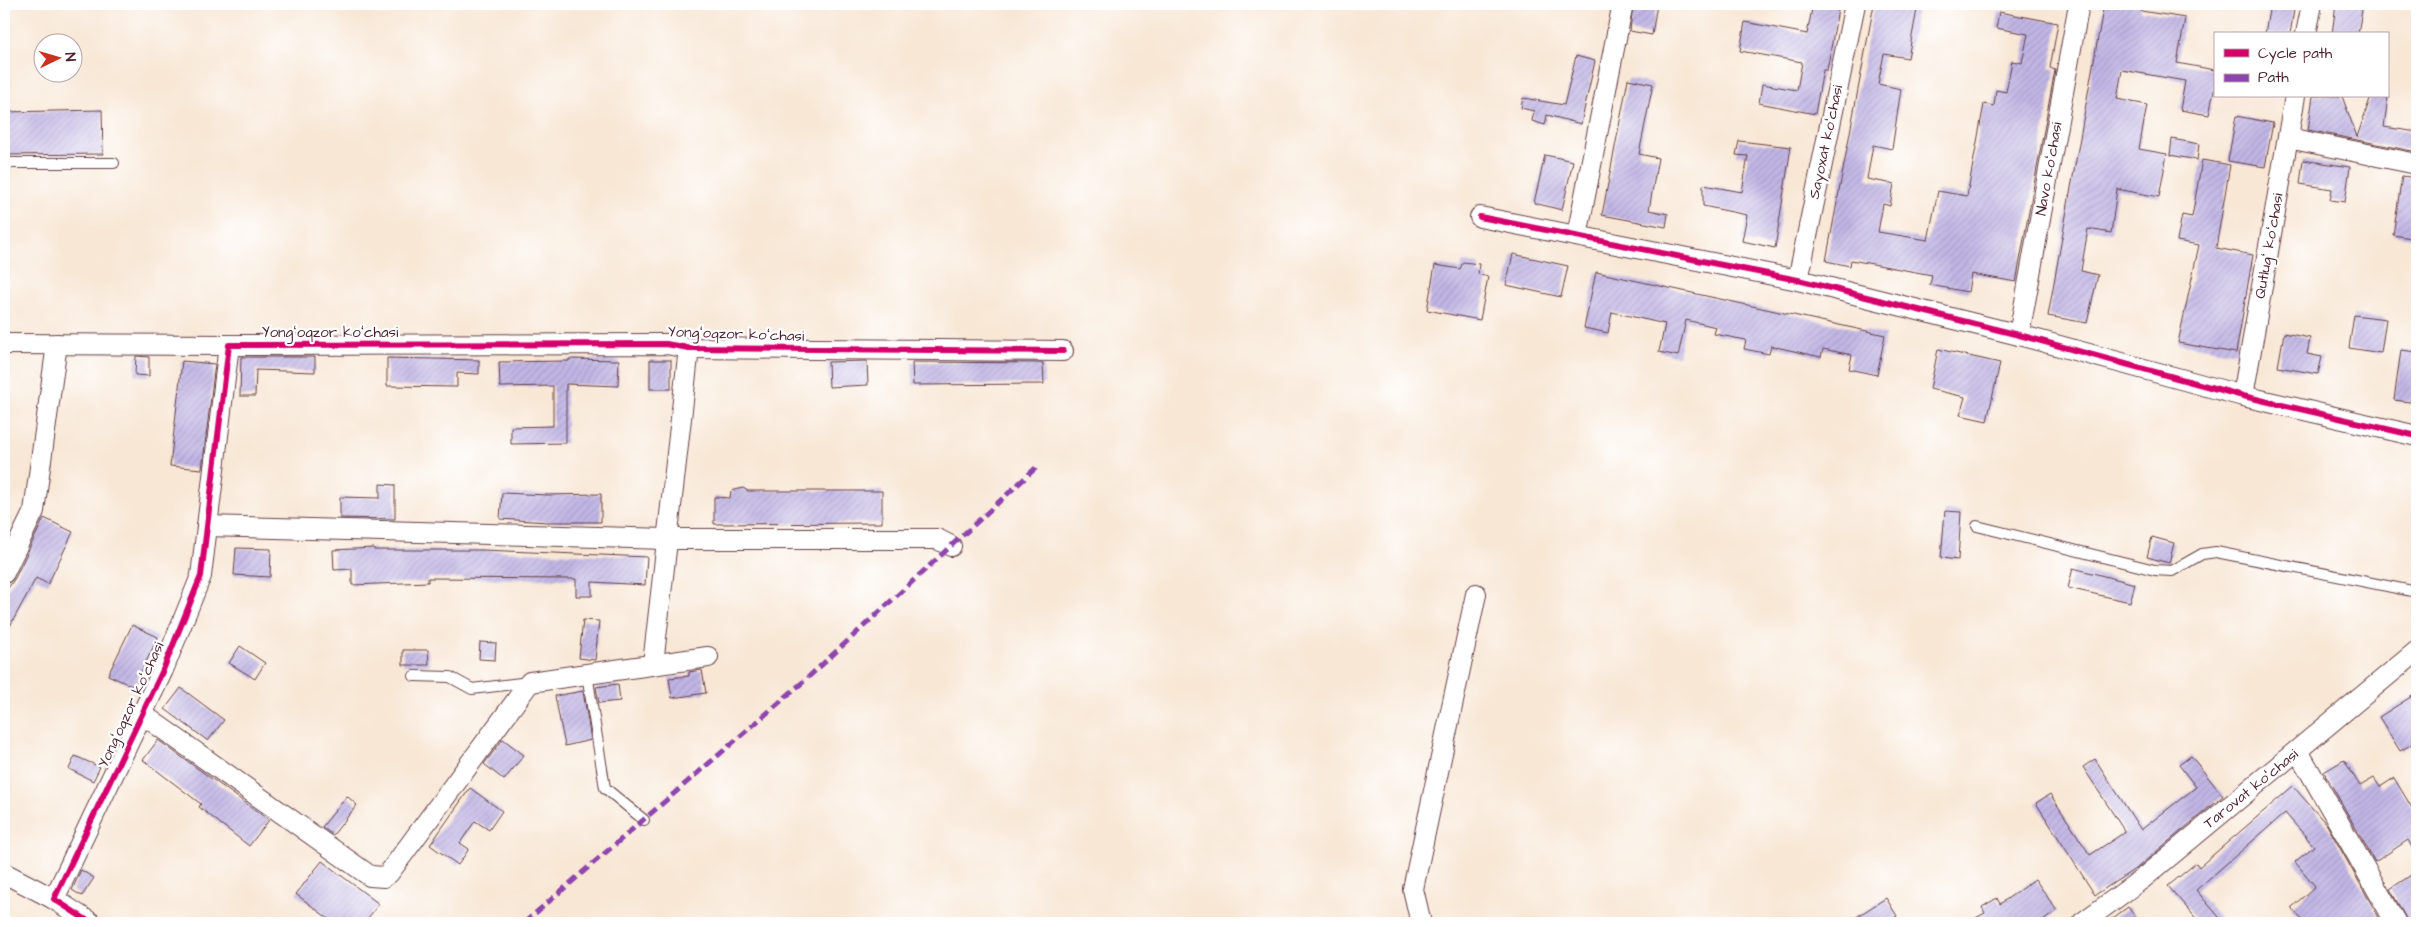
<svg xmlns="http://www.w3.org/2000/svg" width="2421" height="927" viewBox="0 0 2421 927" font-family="'Architects Daughter',sans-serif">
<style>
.building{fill:url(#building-hatch)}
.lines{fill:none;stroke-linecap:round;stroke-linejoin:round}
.service-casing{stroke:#643d44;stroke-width:12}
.minor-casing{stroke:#643d44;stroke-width:22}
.service{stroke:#fff;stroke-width:10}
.minor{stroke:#fff;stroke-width:20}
.quiet{stroke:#8e44ad;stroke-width:5;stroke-dasharray:10 5;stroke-linecap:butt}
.cycleway-casing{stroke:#fff;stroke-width:9}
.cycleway{stroke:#d6006c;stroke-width:6}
.labels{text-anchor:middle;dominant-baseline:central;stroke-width:4.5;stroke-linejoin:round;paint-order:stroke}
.street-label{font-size:15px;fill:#4a1f2b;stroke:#fff}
</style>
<defs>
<pattern id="building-hatch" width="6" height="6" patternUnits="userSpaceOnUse" patternTransform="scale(1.25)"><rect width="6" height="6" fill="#c1b6e5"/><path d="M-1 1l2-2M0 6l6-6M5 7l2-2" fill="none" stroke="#a79cc5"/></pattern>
</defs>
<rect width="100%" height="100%" fill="#fff"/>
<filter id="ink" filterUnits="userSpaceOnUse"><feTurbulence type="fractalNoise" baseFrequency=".02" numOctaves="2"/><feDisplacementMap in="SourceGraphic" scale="10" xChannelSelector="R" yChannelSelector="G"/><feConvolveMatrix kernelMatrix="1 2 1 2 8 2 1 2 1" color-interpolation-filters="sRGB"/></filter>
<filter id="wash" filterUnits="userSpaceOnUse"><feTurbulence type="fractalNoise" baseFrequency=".0096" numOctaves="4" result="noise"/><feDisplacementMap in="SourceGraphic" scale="20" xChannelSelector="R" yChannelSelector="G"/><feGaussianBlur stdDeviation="1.12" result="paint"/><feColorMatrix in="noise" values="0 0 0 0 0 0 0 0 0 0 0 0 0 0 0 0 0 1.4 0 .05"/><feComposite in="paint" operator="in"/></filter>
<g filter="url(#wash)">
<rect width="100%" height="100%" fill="#f8e7d5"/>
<g id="blocks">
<g class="building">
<path d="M 1633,4 L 1657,4 L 1652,35 L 1630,31 Z"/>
<path d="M 1813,4 L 1839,4 L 1827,70 L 1823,70 L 1815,114 L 1759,103 L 1762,84 L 1797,90 L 1802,62 L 1740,51 L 1745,22 L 1807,34 Z"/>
<path d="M 1874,4 L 1918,4 L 1908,58 L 1884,54 L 1878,84 L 1901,89 L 1892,149 L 1873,145 L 1867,179 L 1894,184 L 1890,206 L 1883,204 L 1878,232 L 1928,240 L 1938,191 L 1967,196 L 1984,104 L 1994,106 L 1996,90 L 2006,92 L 2012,61 L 2022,63 L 2028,34 L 1996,28 L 1999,12 L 2058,23 L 2050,68 L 2055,70 L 2016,282 L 1971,274 L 1968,292 L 1930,285 L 1932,275 L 1851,260 L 1850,266 L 1826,261 Z"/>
<path d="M 2104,4 L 2142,4 L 2141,11 L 2185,18 L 2177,63 L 2215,70 L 2215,85 L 2209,115 L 2180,110 L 2185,81 L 2122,70 L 2117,99 L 2147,105 L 2139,149 L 2167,154 L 2159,197 L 2117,189 L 2111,233 L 2088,229 L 2081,271 L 2098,275 L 2087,323 L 2048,316 Z"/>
<path d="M 2270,4 L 2295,4 L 2290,34 L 2265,34 Z"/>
<path d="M 2336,4 L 2363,4 L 2358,34 L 2332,34 Z"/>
<path d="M 1576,56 L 1595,61 L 1581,124 L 1547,115 L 1545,125 L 1532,121 L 1534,111 L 1521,108 L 1523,98 L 1564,105 Z"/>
<path d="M 1628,79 L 1653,84 L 1639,154 L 1658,158 L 1649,210 L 1668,214 L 1666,227 L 1602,215 Z"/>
<path d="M 2313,96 L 2342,96 L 2357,137 L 2371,96 L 2388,97 L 2384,127 L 2417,132 L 2417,152 L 2308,130 Z"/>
<path d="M 102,110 L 103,154 L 4,155 L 4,112 Z"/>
<path d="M 2236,116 L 2273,123 L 2265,167 L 2228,161 Z"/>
<path d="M 2172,139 L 2199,144 L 2197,160 L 2170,155 Z"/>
<path d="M 1739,141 L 1791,147 L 1775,248 L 1742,241 L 1747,215 L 1703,206 L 1703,185 L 1742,192 L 1748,156 L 1736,155 Z"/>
<path d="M 1545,155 L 1573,161 L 1562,210 L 1534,203 Z"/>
<path d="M 2202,160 L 2230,165 L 2216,248 L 2253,255 L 2236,353 L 2178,343 L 2199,245 L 2177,241 L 2182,215 L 2192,217 Z"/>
<path d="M 2303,160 L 2350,167 L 2345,202 L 2330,200 L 2332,189 L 2300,184 Z"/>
<path d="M 2402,176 L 2417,178 L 2417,210 L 2415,210 L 2411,238 L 2393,235 Z"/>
<path d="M 1513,254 L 1568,266 L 1561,297 L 1506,285 Z"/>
<path d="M 1463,262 L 1479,264 L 1478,274 L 1488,277 L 1480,320 L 1427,310 L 1435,265 L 1460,269 Z"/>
<path d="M 1596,272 L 1885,335 L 1877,375 L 1849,369 L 1852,355 L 1823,349 L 1821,357 L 1771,346 L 1769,354 L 1744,349 L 1746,340 L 1714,334 L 1716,327 L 1686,320 L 1678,356 L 1659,352 L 1665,324 L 1612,312 L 1608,333 L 1584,328 Z"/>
<path d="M 2354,315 L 2386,319 L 2381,353 L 2349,348 Z"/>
<path d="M 2284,333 L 2310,338 L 2307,354 L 2322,357 L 2318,374 L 2278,367 Z"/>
<path d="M 1938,349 L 2000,363 L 1987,421 L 1960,415 L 1965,397 L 1930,389 Z"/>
<path d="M 2401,350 L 2417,352 L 2417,403 L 2394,400 Z"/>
<path d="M 136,356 L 149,357 L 149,376 L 135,375 Z"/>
<path d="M 241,357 L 315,357 L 315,372 L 256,370 L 255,396 L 240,396 Z"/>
<path d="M 387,358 L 479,360 L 479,374 L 457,373 L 457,387 L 387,386 Z"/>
<path d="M 569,359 L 619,360 L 618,386 L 566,384 L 566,443 L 511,444 L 511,427 L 553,426 L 553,386 L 500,387 L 499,362 L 569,361 Z"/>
<rect x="650" y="360" width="21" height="29"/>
<path d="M 182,361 L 215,364 L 202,469 L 170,466 Z"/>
<path d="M 867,361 L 868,385 L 829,387 L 828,362 Z"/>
<path d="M 912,362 L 1043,363 L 1044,384 L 913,385 Z"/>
<path d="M 380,484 L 395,485 L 395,519 L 340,518 L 340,497 L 380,498 Z"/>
<path d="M 743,488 L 748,491 L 882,491 L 882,523 L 714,524 L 714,497 L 730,498 L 731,491 Z"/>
<path d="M 502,493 L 547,495 L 601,494 L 601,522 L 547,522 L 500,519 Z"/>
<path d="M 1945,511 L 1961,512 L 1958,560 L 1941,558 Z"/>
<path d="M 44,518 L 73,532 L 48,584 L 36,578 L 4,637 L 4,594 L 15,578 Z"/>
<path d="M 2152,537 L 2174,543 L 2169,563 L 2147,557 Z"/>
<path d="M 236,548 L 271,549 L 270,577 L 234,575 Z"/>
<path d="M 374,548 L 374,550 L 483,550 L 647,557 L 645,585 L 592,582 L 592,596 L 576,596 L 576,579 L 428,578 L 428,582 L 352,585 L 352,569 L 334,570 L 333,550 Z"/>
<path d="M 2073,568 L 2135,584 L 2130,602 L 2068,588 Z"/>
<path d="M 583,620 L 599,621 L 595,660 L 579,658 Z"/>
<path d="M 132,625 L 158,637 L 134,687 L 108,675 Z"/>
<path d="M 480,642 L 496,643 L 495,660 L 479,659 Z"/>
<path d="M 240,646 L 265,663 L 255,679 L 229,663 Z"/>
<path d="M 403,650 L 428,650 L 429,665 L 403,665 Z"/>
<path d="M 702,670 L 706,693 L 672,698 L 669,678 L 689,676 L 689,672 Z"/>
<path d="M 618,684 L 620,701 L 599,703 L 596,687 Z"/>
<path d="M 181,688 L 224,720 L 208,741 L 165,709 Z"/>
<path d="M 583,691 L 591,740 L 565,746 L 555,696 Z"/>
<path d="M 2417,693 L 2417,741 L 2400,751 L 2379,717 Z"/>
<path d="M 503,739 L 524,755 L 504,780 L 484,764 Z"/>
<path d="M 158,740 L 269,820 L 249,846 L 199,807 L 201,804 L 143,760 Z"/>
<path d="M 75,756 L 100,767 L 93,781 L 69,769 Z"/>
<path d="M 2191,756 L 2223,796 L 2138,867 L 2095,895 L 2036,803 L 2050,794 L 2090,855 L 2125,832 L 2083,767 L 2095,759 L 2141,830 L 2196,787 L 2179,765 Z"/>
<path d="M 2344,760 L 2360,786 L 2374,778 L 2380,787 L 2394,778 L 2417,816 L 2417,857 L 2408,840 L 2375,862 L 2324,772 Z"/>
<path d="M 2293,786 L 2327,825 L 2382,923 L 2305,923 L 2291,908 L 2315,886 L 2295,862 L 2314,846 L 2285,813 L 2196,890 L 2219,917 L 2212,923 L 2200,923 L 2168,886 L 2196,863 L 2199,867 Z"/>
<path d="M 470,788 L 502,811 L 489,830 L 475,821 L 460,843 L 469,849 L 458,865 L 430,845 Z"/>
<path d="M 347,796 L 357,805 L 333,835 L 322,827 Z"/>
<path d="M 322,861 L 379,904 L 364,923 L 334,923 L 296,894 Z"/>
<path d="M 81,870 L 94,878 L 82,896 L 72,890 Z"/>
<path d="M 2417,871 L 2417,916 L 2408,922 L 2390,889 Z"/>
<path d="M 2035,879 L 2057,911 L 2040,923 L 1966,923 L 1985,913 L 1982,907 L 1997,898 L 2000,904 Z"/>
<path d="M 1886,898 L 1897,916 L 1886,923 L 1847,923 Z"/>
<path d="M 2128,907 L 2140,923 L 2106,923 Z"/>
</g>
</g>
</g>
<g filter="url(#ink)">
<use href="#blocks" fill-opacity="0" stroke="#643d44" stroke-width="1"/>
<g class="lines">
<defs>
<g id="service">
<path d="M 4,163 L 114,163"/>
<path d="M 1977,526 L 2155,570 L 2172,571 L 2202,554 L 2216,552 L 2417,592"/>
<path d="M 587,674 L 605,788 L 644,820"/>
<path d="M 414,676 L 450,677 L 472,689 L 529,682"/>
</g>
<g id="minor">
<path d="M 2306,34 L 2312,4"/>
<path d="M 2288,138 L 2417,164"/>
<path d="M 1480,217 L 1798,280 L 2019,335 L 2243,396 L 2417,436"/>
<path d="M 1577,236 L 1622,8"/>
<path d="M 1798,280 L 1855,4"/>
<path d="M 2019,335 L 2079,4"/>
<path d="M 4,344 L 229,345"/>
<path d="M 2243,396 L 2295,96"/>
<path d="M 207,526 L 667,539 L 937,539 L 951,546"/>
<path d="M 4,573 L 34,511 L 57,344"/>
<path d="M 653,664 L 689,348"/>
<path d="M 142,714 L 370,876 L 384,877 L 389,873 L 530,682 L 708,657"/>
<path d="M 2298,751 L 2396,923"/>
<path d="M 4,873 L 54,899"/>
<path d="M 91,923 L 54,899 L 163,670 L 201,576 L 229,345 L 666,344 L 689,348 L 1063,351"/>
<path d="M 1421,923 L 1413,889 L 1476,594"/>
<path d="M 2082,923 L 2142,879 L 2417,651"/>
</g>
</defs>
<use href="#service" class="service-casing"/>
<use href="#minor" class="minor-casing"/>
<use href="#service" class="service"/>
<use href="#minor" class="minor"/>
<path class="quiet" d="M 524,923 L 803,682 L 1039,465"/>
<defs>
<g id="cycleway">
<path d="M 1480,217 L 1798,280 L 2019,335 L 2243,396 L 2417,436"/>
<path d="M 91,923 L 54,899 L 163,670 L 201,576 L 229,345 L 666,344 L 689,348 L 1063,351"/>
</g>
</defs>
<use href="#cycleway" class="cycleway-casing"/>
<use href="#cycleway" class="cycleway"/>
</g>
</g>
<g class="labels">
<g class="street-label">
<text transform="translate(1826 142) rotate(-78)">Sayoxat koʻchasi</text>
<text transform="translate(2049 169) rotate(-80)">Navo koʻchasi</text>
<text transform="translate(2269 246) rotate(-80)">Qutlugʻ koʻchasi</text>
<text x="330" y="332">Yongʻoqzor koʻchasi</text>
<text transform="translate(736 334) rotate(2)">Yongʻoqzor koʻchasi</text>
<text transform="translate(131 705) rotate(-65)">Yongʻoqzor koʻchasi</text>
<text transform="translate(2251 789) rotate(-39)">Tarovat koʻchasi</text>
</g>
</g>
<rect width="2421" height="927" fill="none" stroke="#fff" stroke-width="20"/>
<rect x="2214" y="32" width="175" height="65" fill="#ffffff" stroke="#b7a5aa"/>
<rect x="2224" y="49" width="25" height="8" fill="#d6006c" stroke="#b7a5aa"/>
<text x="2258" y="58" font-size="15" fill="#4a1f2b">Cycle path</text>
<rect x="2224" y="74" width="25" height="8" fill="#8e44ad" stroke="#b7a5aa"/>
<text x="2258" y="82" font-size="15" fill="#4a1f2b">Path</text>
<g transform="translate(58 58) rotate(85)"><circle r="24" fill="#ffffff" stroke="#b7a5aa"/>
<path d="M0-4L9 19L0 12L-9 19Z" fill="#c8321e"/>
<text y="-8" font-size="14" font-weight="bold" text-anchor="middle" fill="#4a1f2b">N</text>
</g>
</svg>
